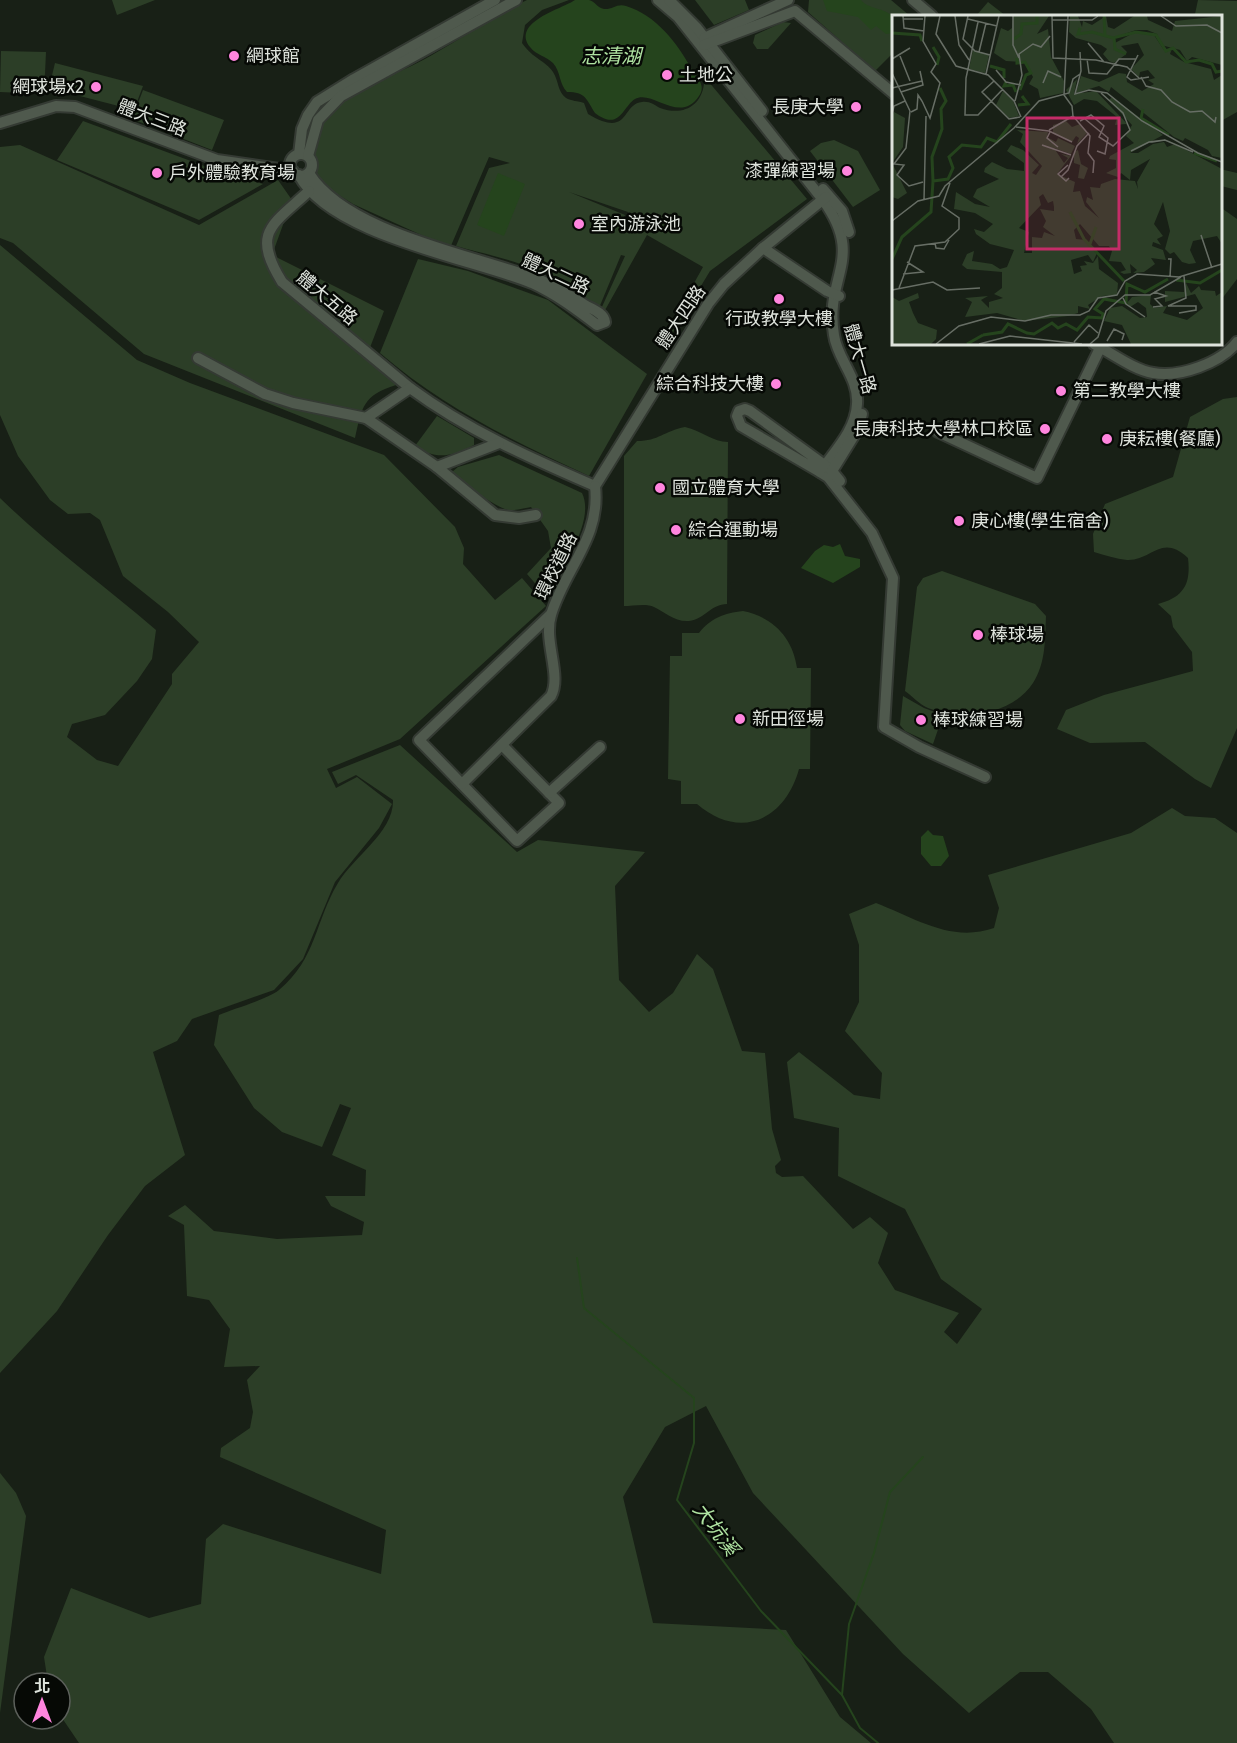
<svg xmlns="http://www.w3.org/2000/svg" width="1237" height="1743" viewBox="0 0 1237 1743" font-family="'Fira Sans','Noto Sans TC',sans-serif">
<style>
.green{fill:#2c3e27;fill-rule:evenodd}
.water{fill:#25441d}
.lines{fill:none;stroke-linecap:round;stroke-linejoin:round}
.stream{stroke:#25441d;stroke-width:2}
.minor-casing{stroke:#343a33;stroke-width:14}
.minor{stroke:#4f594d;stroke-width:10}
.poi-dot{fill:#ff85de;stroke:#060905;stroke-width:2}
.labels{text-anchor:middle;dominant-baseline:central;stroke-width:5;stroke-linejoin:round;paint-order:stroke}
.poi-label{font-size:18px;fill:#dee3dc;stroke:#060905;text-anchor:start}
.street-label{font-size:18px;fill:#dee3dc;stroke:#060905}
.water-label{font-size:20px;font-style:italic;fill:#afe3a1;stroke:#060905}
.inset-river{fill:none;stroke:#25441d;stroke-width:3}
.inset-road{fill:none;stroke:#676e65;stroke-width:1.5}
.view{fill:#c52c68;fill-opacity:0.15;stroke:#c52c68;stroke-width:3}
.inset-edge{fill:none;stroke:#dee3dc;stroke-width:3}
</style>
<rect width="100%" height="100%" fill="#182016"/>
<g class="green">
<path d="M 112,0 L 155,0 L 117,15 Z"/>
<path d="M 527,0 L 569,0 L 542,10 L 525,25 L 522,43 C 533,59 545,60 553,72 C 559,81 557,91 566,98 C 571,101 578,101 584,103 L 588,114 C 630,139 621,104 642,102 C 650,101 654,105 660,108 C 682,116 701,107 704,84 L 708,81 L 807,199 L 710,271 L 663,349 L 659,346 L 703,267 L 647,235 L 604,312 L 601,309 L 625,256 L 621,255 L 599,308 C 553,268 512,261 456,246 L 489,168 L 510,163 L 489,157 L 450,248 L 353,204 L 318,182 C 314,165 308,140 319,124 C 346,88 395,77 432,55 C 464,37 494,16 527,0 ZM 569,192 L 628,212 L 634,225 L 623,220 L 625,215 Z"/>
<path d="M 695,0 L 745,0 L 749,10 L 714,25 Z"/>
<path d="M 809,0 L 891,0 L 910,16 L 894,16 L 893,53 L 875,71 L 808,12 Z"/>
<path d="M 1198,0 L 1237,1 L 1237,112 L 1221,121 L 1220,16 L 1185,16 L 1195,14 Z"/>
<path d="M 988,2 L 1006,16 L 976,16 Z"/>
<path d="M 783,22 L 791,23 L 768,49 L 757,49 L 753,43 L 755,35 Z"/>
<path d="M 1,51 L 46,52 L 44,94 L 0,92 Z"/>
<path d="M 55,63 L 143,86 L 134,110 L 49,88 Z"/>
<path d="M 143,90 L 224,120 L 212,150 L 132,119 Z"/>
<path d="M 83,121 L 207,167 L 263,184 L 199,220 L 57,160 Z"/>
<path d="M 834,140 L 858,151 L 880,190 L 853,207 L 810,151 L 821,143 Z"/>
<path d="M 20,145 L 199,225 L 278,180 L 292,200 L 272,255 L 384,311 L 366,358 L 396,385 C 363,395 362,407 355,438 L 144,354 L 13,243 L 0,238 L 0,147 Z"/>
<path d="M 1220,169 L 1237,173 L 1237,190 L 1221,186 Z"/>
<path d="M 1220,207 L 1237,219 L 1237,279 L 1221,300 Z"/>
<path d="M 0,245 L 137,360 L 190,383 L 384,455 L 455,527 L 464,548 L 463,564 L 495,600 L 522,578 L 546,606 L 400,739 L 327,769 L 336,788 L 357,777 L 392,804 L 379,828 L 335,882 L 303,959 L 274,990 L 192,1019 L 177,1041 L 153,1052 L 185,1155 L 145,1186 L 108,1235 L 57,1311 L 0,1373 L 0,498 C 49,546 104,585 156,630 L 152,659 L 137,681 L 105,715 L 72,724 L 67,737 L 97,760 L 118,766 L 172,684 L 172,674 L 199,642 L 168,612 L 123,576 L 100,520 L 90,513 L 68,514 L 50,500 L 18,456 L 0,415 Z"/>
<path d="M 418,259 L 468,271 L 548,300 L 647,374 L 589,476 C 513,441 444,408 380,353 Z"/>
<path d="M 1237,397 L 1237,728 L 1211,788 L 1195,779 L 1145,742 L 1090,743 L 1057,729 L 1066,710 L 1104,695 L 1193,671 L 1192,652 L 1173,627 L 1171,616 L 1158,604 C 1184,597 1191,584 1188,558 C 1161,533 1152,561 1127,560 C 1116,559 1105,555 1094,552 L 1093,534 L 1105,504 L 1173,477 L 1190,417 L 1223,399 Z"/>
<path d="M 437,416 L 474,438 L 474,445 C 453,457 434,460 415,446 Z"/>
<path d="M 685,427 C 702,431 713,442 728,442 L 727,604 C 711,604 705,619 689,621 C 674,622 665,612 654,607 C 647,603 632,606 624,606 L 624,456 L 637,441 C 659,441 664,431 685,427 Z"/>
<path d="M 499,455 L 582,493 C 596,522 560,570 546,596 L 527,574 L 551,548 L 548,531 L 531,507 C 525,508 514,511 508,510 C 496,507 458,482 452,472 L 458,467 Z"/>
<path d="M 942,571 L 1035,604 L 1046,616 C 1045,639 1046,663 1033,683 C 1011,716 962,721 928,708 C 920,705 912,696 905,691 L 917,587 L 923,578 Z"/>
<path d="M 743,611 C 773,617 793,638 797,668 L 811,668 L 810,769 L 799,769 C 785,820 740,841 697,804 L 681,804 L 681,781 L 668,779 L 670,656 L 682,656 L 682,633 L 699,633 C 711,618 724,613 743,611 Z"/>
<path d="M 903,696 L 924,708 L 943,715 L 933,744 L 905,731 L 900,725 Z"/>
<path d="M 400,745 L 517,852 L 538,840 L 645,852 L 615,886 L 619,980 L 649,1012 L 673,993 L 697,954 L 713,969 L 742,1051 L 765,1053 L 772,1129 L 781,1160 L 775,1166 L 776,1173 L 782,1177 L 803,1176 L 853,1229 L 870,1217 L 888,1233 L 878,1263 L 895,1290 L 959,1313 L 944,1332 L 957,1344 L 982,1309 L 941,1279 L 905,1209 L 838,1176 L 839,1128 L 794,1118 L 787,1062 L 799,1052 L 854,1095 L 880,1099 L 882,1073 L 845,1031 L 859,1002 L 859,945 L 849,914 L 876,903 C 915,918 951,943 994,928 L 999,908 L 988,875 L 1131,833 L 1172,808 L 1185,816 L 1215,818 L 1237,833 L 1237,1743 L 1114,1743 L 1091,1709 L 1048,1672 L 1020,1672 L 969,1713 L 903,1654 L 753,1493 L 706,1406 L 665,1427 L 623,1497 L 653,1623 L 786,1630 L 840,1717 L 871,1743 L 79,1743 L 60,1715 L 60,1683 L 48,1683 L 44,1657 L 71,1588 L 149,1618 L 201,1604 L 206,1539 L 223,1524 L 381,1574 L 386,1530 L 220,1457 L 221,1448 L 250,1428 L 253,1412 L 247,1380 L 260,1366 L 224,1367 L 230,1329 L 209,1300 L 187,1296 L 184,1225 L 168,1216 L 185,1205 L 214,1231 L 277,1239 L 362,1235 L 364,1222 L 331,1206 L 325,1196 L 365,1196 L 366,1170 L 332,1155 L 351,1108 L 340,1104 L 322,1147 L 282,1132 L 254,1108 L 214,1045 L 219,1015 C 235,1008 266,1000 279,990 C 317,958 315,921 338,883 C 353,857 394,832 393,800 L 356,775 L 338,784 L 332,772 Z"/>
<path d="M 0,1473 L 16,1493 L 26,1516 L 0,1713 Z"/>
</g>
<g class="water">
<path d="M 575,0 C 579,0 585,0 589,0 C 595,1 597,8 604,9 C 612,10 617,3 626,6 C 656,15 677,43 691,68 C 696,77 707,85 699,96 C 680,125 652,89 635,99 C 623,106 620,132 595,113 C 586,99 586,92 567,92 C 559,84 561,72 553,63 C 546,56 536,55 530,47 C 511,22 562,9 575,0 Z"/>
<path d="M 823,0 L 861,0 C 869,10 884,7 893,17 L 893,33 L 886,34 L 876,26 L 871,30 L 858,17 L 827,11 Z"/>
<path d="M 498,173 L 525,184 L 504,236 L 477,225 Z"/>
<path d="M 840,544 L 845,556 L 860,559 L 860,567 L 833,583 L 801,568 L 815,551 L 824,545 L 833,547 Z"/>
<path d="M 928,830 L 933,835 L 943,836 L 949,856 L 941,866 L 931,866 L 921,854 L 921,837 Z"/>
</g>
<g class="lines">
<g class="stream">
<path d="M 577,1258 L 584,1308 L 694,1398 L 694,1443 L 677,1500 L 761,1611 L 842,1695 L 860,1728 L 878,1743"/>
<path d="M 842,1695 L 849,1624 L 874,1553 L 890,1492 L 923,1457"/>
</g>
<defs>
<g id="minor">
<path d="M 658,0 L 678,17 L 823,200 C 866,259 824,276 834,335 C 837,359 859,378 857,404 C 856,430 834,452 820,472 L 828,477 L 872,533 L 893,578 L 884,727 L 919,747 L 985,777"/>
<path d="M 669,0 L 697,28 L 762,111"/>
<path d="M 913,0 L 932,16"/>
<path d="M 704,38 L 788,0"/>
<path d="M 704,45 L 795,11 L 894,94"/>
<path d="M 0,123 L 56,106 L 75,107 L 217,160 L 293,171"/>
<circle cx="301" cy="165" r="11"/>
<path d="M 299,154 L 302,129 L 308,115 L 317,102 L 354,79 L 495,0"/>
<path d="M 308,156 L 318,120 L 341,96 L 516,0"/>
<path d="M 299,175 C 330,235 473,259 532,283 C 556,294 576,309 597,325 L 605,322 C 604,313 592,309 585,305 C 569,295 555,286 537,279 C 474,255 346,233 309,173"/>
<path d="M 823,189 L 842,211 L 849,232"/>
<path d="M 309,191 C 272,225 251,232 282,282 L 410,388"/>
<path d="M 763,248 L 827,291 L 839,296"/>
<path d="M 1094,344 C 1112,353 1132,369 1153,373 C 1179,378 1221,363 1237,342"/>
<path d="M 198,358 L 265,394 L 293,403 L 366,418 L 410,388 C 467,430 530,458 595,486"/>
<path d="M 366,418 L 437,467 L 495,515 L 519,518 L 536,515"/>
<path d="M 938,432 L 1037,478 L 1102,344"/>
<path d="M 437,467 L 499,443"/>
<path d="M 820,472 L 741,426 L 737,416 L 739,411 L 745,409 L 750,411 L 830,469"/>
<path d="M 840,481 L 832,471 L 858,429 L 862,414"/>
<path d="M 595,486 L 708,304 L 724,284 L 763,248 L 826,197"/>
<path d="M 502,745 L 559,803 L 517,841 L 419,740 L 551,614"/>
<path d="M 462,784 L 551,696 C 562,675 543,641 551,615 C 565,568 601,538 595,486"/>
<path d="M 549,793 L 600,747"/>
</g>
</defs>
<use href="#minor" class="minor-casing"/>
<use href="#minor" class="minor"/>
</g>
<g class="poi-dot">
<circle cx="234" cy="56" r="6"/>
<circle cx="667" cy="75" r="6"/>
<circle cx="96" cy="87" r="6"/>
<circle cx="856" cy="107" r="6"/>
<circle cx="847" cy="171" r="6"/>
<circle cx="157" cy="173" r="6"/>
<circle cx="579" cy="224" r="6"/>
<circle cx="779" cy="299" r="6"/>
<circle cx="776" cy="384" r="6"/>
<circle cx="1061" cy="391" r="6"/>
<circle cx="1045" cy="429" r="6"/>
<circle cx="1107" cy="439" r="6"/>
<circle cx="660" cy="488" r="6"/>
<circle cx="959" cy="521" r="6"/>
<circle cx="676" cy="530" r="6"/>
<circle cx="978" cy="635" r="6"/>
<circle cx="740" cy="719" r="6"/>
<circle cx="921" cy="720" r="6"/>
</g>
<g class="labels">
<g class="poi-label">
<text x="246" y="56">網球館</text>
<text x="679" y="75">土地公</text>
<text x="84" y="87" text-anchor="end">網球場x2</text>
<text x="844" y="107" text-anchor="end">長庚大學</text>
<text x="835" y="171" text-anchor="end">漆彈練習場</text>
<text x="169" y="173">戶外體驗教育場</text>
<text x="591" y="224">室內游泳池</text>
<text x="779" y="319" text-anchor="middle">行政教學大樓</text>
<text x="764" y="384" text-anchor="end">綜合科技大樓</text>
<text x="1073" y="391">第二教學大樓</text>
<text x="1033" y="429" text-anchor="end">長庚科技大學林口校區</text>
<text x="1119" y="439">庚耘樓(餐廳)</text>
<text x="672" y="488">國立體育大學</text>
<text x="971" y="521">庚心樓(學生宿舍)</text>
<text x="688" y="530">綜合運動場</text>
<text x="990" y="635">棒球場</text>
<text x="752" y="719">新田徑場</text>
<text x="933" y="720">棒球練習場</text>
</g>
<g class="street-label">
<text transform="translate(152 118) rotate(21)">體大三路</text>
<text transform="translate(556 274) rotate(25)">體大二路</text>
<text transform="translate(327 298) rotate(40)">體大五路</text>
<text transform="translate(681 317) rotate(-56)">體大四路</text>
<text transform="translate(860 359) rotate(74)">體大一路</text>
<text transform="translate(556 566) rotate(-64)">環校道路</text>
</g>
<g class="water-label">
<text x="611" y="56">志清湖</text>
<text transform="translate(716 1529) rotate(53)">大坑溪</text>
</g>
</g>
<g transform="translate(892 15)">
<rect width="330" height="330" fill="#182016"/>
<path d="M 121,1 L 157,1 L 145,19 L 156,14 L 159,42 L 172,66 L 171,78 L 148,83 L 146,74 L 137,69 L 141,62 L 133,47 L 114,46 L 102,38 L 109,13 L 116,16 L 120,13 ZM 178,1 L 186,1 L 190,12 L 191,6 L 200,10 L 214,1 L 216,12 L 222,14 L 242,1 L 255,1 L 256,5 L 280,16 L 283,6 L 330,1 L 330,50 L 300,42 L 295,46 L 288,35 L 269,30 L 265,19 L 255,15 L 244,15 L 221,23 L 223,28 L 243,17 L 262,20 L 272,35 L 279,36 L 278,39 L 292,47 L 319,54 L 322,65 L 330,60 L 330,143 L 320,141 L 316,135 L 293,123 L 291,126 L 282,122 L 219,72 L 217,77 L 207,71 L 184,78 L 189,61 L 207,67 L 227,58 L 234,59 L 235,67 L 250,76 L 262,69 L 256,65 L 263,63 L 256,55 L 248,57 L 247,62 L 239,54 L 252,40 L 246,28 L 229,31 L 235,37 L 233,40 L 222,48 L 217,46 L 211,39 L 215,34 L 209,30 L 184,23 L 177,17 ZM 81,35 L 97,40 L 93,58 L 77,54 ZM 185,64 L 182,79 L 204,76 L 239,113 L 234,109 L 223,110 L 225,102 L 205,86 L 192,84 L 182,90 L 174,75 ZM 111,76 L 121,86 L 127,101 L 117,103 L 104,90 ZM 220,82 L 271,120 L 238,138 L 246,138 L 261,129 L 272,127 L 275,132 L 283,129 L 330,154 L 330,229 L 325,221 L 301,226 L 298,235 L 304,248 L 297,249 L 290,247 L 282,237 L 278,239 L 273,234 L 278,216 L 271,187 L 262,209 L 271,221 L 265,224 L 269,230 L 261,227 L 260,231 L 271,235 L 274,245 L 259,243 L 263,249 L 252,257 L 241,258 L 245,255 L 238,249 L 239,258 L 232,259 L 228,257 L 234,255 L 229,247 L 217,246 L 220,236 L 217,231 L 207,231 L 188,209 L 182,215 L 184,224 L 194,225 L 205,238 L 201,247 L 196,240 L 179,245 L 182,259 L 190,256 L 188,251 L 195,250 L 192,246 L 201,248 L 206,241 L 207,254 L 226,268 L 225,280 L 210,281 L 196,290 L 198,294 L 186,291 L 186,298 L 176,301 L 133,306 L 105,298 L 73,302 L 80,287 L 73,283 L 96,281 L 89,285 L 97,293 L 97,287 L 111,283 L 102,279 L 110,273 L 110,257 L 75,254 L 70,250 L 75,239 L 82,236 L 80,246 L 100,249 L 108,254 L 115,252 L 122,235 L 98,229 L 84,219 L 82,214 L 92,217 L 101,209 L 83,198 L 62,194 L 64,177 L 83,189 L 98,192 L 81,182 L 85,174 L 107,164 L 92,157 L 93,153 L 100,147 L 115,154 L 132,156 L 132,148 L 115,136 L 119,130 L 131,135 L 147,150 L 140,158 L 144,160 L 150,151 L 128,127 L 131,119 L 125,115 L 156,117 L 155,122 L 164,127 L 166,123 L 183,131 L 179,139 L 162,133 L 172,148 L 176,143 L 169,139 L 179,141 L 165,159 L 183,167 L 181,177 L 188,176 L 193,191 L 207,203 L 194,187 L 195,182 L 201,185 L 198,172 L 208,173 L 209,169 L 223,164 L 243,166 L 246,174 L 245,167 L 258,144 L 239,155 L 238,165 L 229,158 L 226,162 L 214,158 L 224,153 L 224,145 L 217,144 L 218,141 L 242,128 L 234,121 L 240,110 L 217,85 ZM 151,179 L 156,188 L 161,186 L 162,192 L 162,196 L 148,194 L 154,206 L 151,212 L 163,221 L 152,217 L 150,223 L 140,222 L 140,238 L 132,238 L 137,217 L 127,213 L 149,190 L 147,182 ZM 2,97 L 13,103 L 11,132 L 0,148 L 15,178 L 6,184 L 0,182 L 0,101 ZM 174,106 L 180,112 L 188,109 L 195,118 L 185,129 L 187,123 L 184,121 L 180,127 L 161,118 L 161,110 ZM 186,135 L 189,149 L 196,153 L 192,164 L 186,163 L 188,150 L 182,148 L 182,137 ZM 294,268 L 299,278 L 307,271 L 309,275 L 323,276 L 324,281 L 330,277 L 330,329 L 239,329 L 230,310 L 212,306 L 218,293 L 230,291 L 248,303 L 255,302 L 254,293 L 246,287 L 238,292 L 235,288 L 240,282 L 259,280 L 258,289 L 262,293 L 275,291 L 271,298 L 295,305 L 311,293 L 303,279 L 273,287 L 273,276 L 292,277 ZM 26,278 L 27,283 L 17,287 L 21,298 L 26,308 L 45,315 L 44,324 L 39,329 L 0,329 L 0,282 L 7,286 Z" fill="#2c3e27" fill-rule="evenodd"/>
<path class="inset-river" d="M 212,1 L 213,20M 188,13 L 186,19 L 200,17 L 221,23 L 244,17 L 264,20 L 274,36 L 281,33 L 294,47 L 307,45 L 320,49 L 324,57 L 330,56M 0,18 L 28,20 L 30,26M 222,22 L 223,34 L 234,39M 122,24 L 129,19 L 130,9 L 145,8 L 145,1M 41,32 L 47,42 L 45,50M 125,43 L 125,48 L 133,47 L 139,58 L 134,60 L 128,75M 98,51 L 112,55 L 112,63M 114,67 L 112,71 L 121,70 L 124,77M 126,90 L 136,89 L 130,81M 251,94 L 249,103 L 277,120M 302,138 L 325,146M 41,166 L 40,142 L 50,114 L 49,94 L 54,86 L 48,73M 178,197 L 192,224 L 232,266M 198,229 L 204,212M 0,244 L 10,222 L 39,197 L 41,166 L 56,164 L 61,153 L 57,142 L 70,130 L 89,132 L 95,123 L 105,127 L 119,109M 284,265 L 308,268 L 330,255M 91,320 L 110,317 L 116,309 L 135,318 L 142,319 L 160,308 L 166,313 L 174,309 L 185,315 L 196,302 L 210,303 L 211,299 L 203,294 L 212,284 L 234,288 L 235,269 L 253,277 L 276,264M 75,329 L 91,320"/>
<path class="inset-road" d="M 11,1 L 12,13 L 32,16M 48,1 L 44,19 L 64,51 L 96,60 L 122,86 L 129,102M 63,1 L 67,30 L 77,45M 76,1 L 71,24 L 83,36 L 98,40M 121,1 L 121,30 L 127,43M 160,1 L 161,43 L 204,45 L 235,52 L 247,63M 176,1 L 172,80 L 180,91 L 181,101 L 198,121 L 196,138 L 202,146 L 201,158M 269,1 L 284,11 L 315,10 L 330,18M 11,4 L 31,4M 76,4 L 105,11M 160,5 L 200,5 L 206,1M 86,7 L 74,63 L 73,100 L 86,100 L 111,74M 196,28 L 212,47M 87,37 L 94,8M 188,37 L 189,56 L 183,79 L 197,75 L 215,78 L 250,106 L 306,138 L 330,147M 246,40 L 235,62 L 239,65 L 257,62M 8,41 L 18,66M 0,44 L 18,33M 195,44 L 197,58 L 215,59 L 227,44 L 244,44M 104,55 L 114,67 L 129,70M 0,58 L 18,96M 94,59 L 107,1M 249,62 L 254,71 L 269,75 L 280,87 L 298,97 L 310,96 L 323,107 L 324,102M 102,66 L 90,77 L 117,104 L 128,102M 151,68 L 156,56 L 169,62M 0,73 L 30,66M 9,77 L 31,70 L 28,56M 30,86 L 38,103 L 48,68 L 39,57 L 44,49 L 31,26 L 33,1M 123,86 L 130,60 L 127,39 L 141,29 L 149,32 L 158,21M 18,96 L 14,133 L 2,149 L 12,150 L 5,160 L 17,171 L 31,167M 19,97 L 25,94 L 26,80 L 30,86M 0,99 L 2,91 L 13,86M 193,104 L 216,123 L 213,139 L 205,136M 188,106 L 199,100 L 212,111 L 207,122 L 221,131 L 238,115 L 231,98 L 209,78M 124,112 L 157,116M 157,115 L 181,101M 157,116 L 180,127M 158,117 L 155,123 L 166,132M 260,127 L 273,125 L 301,137M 150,130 L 179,140M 239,136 L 257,127 L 273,125M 176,150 L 166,159 L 174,166 L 177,163M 169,162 L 176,155 L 185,131 L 197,118M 32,185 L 34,101M 0,206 L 26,186 L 47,181 L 53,171 L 122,113 L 147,86 L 177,78 L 181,64 L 188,59M 309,220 L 320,253M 43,228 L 44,233 L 52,234 L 57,225M 276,244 L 279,244 L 278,262M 11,259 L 31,257 L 15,247M 7,273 L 23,231 L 53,227 L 67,214 L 67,203 L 50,191 L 58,168M 0,275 L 41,267 L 55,275 L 88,273M 231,283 L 234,289 L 253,302M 261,292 L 270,291 L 263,284 L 274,281 L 262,277M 287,298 L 304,295 L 304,291 L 276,291 L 294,283 L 292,261M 215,326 L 222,314 L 232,319 L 230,325M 182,327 L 197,310 L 206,318M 44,329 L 67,311 L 99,302 L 133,306 L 159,300 L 188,300 L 197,296 L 206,283 L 225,280 L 233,266 L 245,259 L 287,262 L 330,249M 87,329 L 118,321 L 190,329M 198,329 L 206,322 L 214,296 L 233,280 L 258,280 L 289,262"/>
<path class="view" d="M 135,103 L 227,103 L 227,234 L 135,234 Z"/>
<rect width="330" height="330" class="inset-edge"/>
</g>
<g transform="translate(42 1701)"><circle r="28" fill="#060905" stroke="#5c605b" stroke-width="1.5"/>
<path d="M0-4.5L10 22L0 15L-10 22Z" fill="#ff85de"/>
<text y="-9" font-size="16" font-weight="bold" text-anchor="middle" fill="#dee3dc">北</text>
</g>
</svg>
